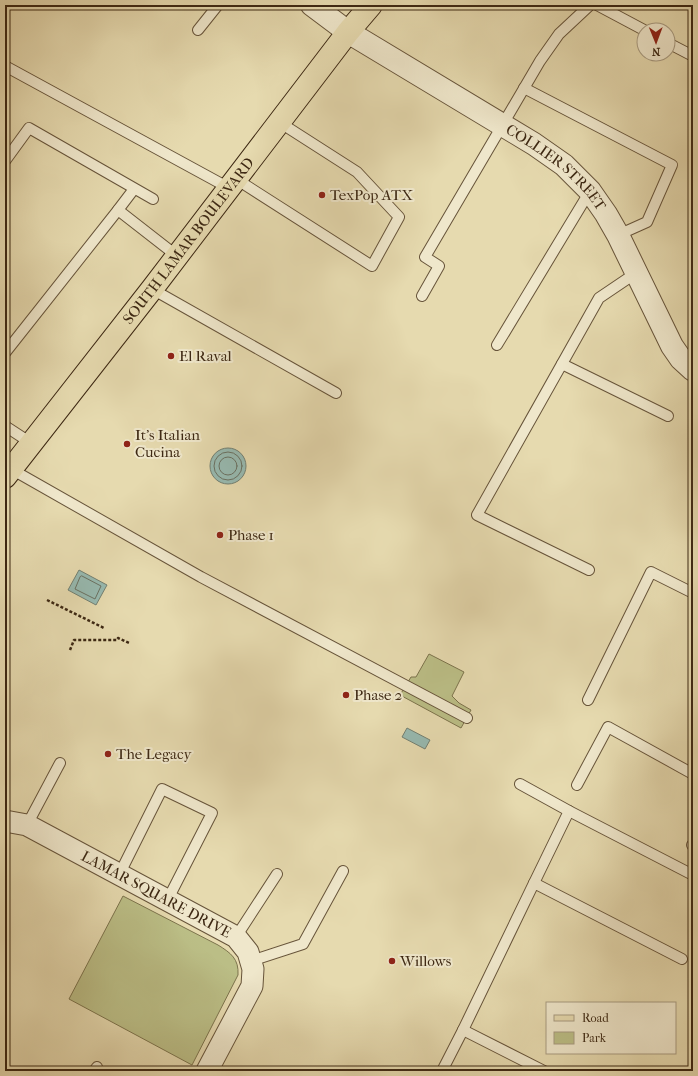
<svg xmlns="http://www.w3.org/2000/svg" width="698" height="1076" viewBox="0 0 698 1076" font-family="'IM FELL French Canon',serif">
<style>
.green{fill:#bbbe86;stroke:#7c734c}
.water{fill:#97bab1;stroke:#738072}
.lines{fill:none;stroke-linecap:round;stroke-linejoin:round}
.shore{stroke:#6a7162;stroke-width:1}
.service-casing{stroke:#67543a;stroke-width:12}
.minor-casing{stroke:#67543a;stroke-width:23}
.tertiary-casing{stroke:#67543a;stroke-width:24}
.primary-casing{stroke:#3d2813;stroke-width:24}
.path{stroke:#3d2813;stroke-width:2.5;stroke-dasharray:3 2;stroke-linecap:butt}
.service{stroke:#efe7cb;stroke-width:10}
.minor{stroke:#efe7cb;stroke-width:21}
.tertiary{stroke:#efe7cb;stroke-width:22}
.primary{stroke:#e6daaf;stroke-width:22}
.poi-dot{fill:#8f2418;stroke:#efe7cb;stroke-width:1.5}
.labels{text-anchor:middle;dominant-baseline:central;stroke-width:4;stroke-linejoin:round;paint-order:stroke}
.street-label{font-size:15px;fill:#3d2813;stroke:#efe7cb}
.poi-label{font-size:15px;fill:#3d2813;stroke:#efe7cb;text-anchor:start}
</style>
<rect width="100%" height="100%" fill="#e6daaf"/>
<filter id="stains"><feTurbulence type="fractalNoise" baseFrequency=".005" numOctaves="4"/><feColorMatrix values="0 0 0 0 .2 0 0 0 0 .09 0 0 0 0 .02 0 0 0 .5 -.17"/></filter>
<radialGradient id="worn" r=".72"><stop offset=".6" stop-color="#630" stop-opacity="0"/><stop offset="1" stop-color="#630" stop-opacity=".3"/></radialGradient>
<g class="green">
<path d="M 429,654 L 464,672 L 452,696 L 459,703 L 471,710 L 461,728 L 400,695 L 411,677 L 416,677 Z"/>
<path d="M 123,896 L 218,945 C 231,953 239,959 238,975 L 192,1065 L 69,999 Z"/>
</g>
<g class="water">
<circle cx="228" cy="466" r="18"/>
<path d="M 79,570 L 107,585 L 96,605 L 68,590 Z"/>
<path d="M 407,728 L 430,740 L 425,749 L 402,737 Z"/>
</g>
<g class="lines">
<g class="shore">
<circle cx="228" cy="466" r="14"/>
<circle cx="228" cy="466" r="9"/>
<path d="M 82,576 L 101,586 L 95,599 L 75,589 L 80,577 Z"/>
</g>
<defs>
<g id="service">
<path d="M 597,5 L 644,30"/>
<path d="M 198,30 L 218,5"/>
<path d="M 668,43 L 693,56"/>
<path d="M 5,66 L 229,188"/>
<path d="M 524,88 L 672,165 L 647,222 L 618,235"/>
<path d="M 5,161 L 29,128 L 153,199"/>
<path d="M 236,179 L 372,266 L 399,217 L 357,172 L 279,122"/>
<path d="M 118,210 L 134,189"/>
<path d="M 152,289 L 336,393"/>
<path d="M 422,296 L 439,266 L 425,257 L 540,61 L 559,34 L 590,5"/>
<path d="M 497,345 L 590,191"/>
<path d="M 5,353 L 118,210 L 177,256"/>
<path d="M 562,364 L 668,416"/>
<path d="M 5,426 L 31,443"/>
<path d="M 11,469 L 201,577 L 467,718"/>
<path d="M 589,570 L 477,515 L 599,298 L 636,273"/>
<path d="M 588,700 L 651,572 L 693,593"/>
<path d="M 520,784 L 569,811 L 693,875"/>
<path d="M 577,785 L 608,727 L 693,774"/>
<path d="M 27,825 L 60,763"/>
<path d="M 692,845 L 693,844"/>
<path d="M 119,875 L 162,789 L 212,813 L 167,901"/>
<path d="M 534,883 L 569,811"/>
<path d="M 236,937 L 277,874"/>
<path d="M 251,961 L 303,944 L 343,871"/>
<path d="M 94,1071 L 97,1067"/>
<path d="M 442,1071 L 463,1030"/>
<path d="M 544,1071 L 463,1030 L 534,883 L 682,959"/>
</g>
<g id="minor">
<path id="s1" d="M 5,821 L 27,825 L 236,937 L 248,952 L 253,969 L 252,986 L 207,1071"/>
</g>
<g id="tertiary">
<path id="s2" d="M 312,5 L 348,32 L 534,144 L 564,165 L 590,191 L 606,214 L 618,235 L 672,346 L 681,359 L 693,370"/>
</g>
<g id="primary">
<path id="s3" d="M 5,477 L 152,289 L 348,32 L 371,5"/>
</g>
</defs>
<use href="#service" class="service-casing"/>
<use href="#minor" class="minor-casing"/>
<use href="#tertiary" class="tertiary-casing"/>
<use href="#primary" class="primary-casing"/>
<g class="path">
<path d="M 47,600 L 104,628"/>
<path d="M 70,650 L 74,640 L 117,640 L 118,638 L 129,643"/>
</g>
<use href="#service" class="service"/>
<use href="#minor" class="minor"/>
<use href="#tertiary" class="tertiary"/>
<use href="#primary" class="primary"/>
</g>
<g class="poi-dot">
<circle cx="322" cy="195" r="4"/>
<circle cx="171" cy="356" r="4"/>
<circle cx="127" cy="444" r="4"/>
<circle cx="220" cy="535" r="4"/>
<circle cx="346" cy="695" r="4"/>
<circle cx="108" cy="754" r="4"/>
<circle cx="392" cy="961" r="4"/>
</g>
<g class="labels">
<g class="street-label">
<text stroke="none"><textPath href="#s2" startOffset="294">COLLIER STREET</textPath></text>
<text stroke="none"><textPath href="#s3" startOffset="299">SOUTH LAMAR BOULEVARD</textPath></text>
<text stroke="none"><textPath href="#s1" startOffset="169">LAMAR SQUARE DRIVE</textPath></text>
</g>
<g class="poi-label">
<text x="330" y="195">TexPop ATX</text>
<text x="179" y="356">El Raval</text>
<text x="135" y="435">It's Italian<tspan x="135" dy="17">Cucina</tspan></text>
<text x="228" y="535">Phase 1</text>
<text x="354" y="695">Phase 2</text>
<text x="116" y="754">The Legacy</text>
<text x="400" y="961">Willows</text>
</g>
</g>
<rect width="698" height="1076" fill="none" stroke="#e6daaf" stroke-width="20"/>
<rect x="6" y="6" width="686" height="1064" fill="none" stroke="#3d2813" stroke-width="2"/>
<rect x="10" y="10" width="678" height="1056" fill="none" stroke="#3d2813"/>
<rect x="546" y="1002" width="130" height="52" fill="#efe7cb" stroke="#a89b81"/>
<rect x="554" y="1015" width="20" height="6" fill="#e6daaf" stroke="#a89b81"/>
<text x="582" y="1022" font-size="12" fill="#3d2813">Road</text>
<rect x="554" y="1032" width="20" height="12" fill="#bbbe86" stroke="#a89b81"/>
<text x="582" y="1042" font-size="12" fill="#3d2813">Park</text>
<g transform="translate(656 42) rotate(179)"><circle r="19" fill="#efe7cb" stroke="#a89b81"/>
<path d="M0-3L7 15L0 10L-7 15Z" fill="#8f2418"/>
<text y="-6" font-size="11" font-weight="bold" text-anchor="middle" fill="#3d2813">N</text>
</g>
<rect width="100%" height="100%" filter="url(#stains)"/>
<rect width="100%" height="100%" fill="url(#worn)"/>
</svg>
